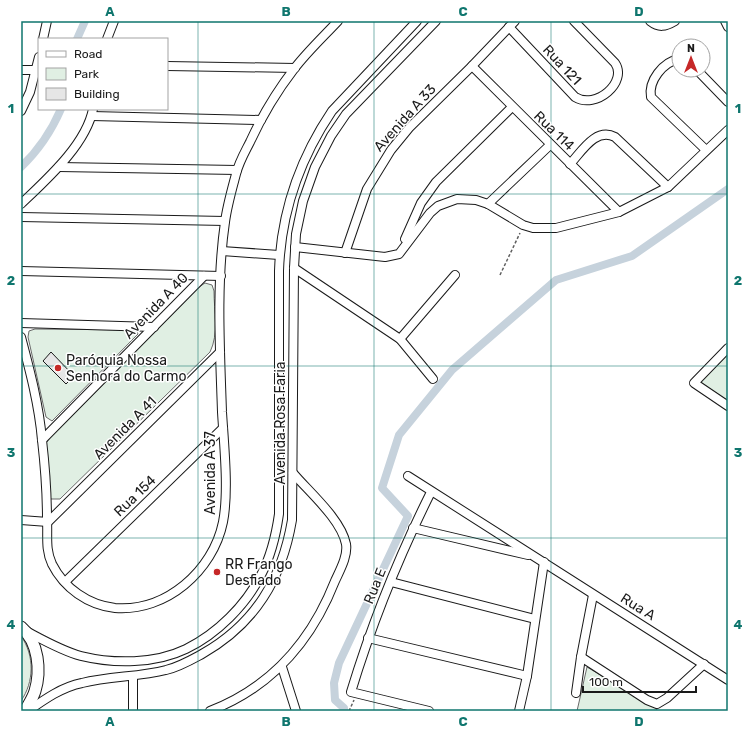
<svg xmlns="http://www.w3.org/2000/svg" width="749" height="732" viewBox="0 0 749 732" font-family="Rubik,sans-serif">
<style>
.green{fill:#e0efe3;stroke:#6a6a6a}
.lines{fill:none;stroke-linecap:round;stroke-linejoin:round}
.canal{stroke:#c6d2dc;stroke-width:8}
.building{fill:#e6e6e6;stroke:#1a1a1a}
.minor-casing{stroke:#1a1a1a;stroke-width:10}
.major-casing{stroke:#1a1a1a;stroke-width:13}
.path{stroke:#5f5f5f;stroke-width:1.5;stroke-dasharray:3 2;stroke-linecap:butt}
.minor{stroke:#fff;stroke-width:8}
.major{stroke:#fff;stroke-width:11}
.grid{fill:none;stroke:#0f766e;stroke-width:1;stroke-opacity:0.55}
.poi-dot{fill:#c62828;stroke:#fff;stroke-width:1.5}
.labels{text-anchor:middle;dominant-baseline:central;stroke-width:3;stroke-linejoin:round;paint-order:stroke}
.street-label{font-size:14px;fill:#1a1a1a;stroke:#fff}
.poi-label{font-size:14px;fill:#1a1a1a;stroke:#fff;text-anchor:start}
.neatline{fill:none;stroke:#0f766e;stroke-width:1.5}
.grid-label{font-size:13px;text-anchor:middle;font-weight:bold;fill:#0f766e}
</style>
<rect width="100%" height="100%" fill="#fff"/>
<g class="green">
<path d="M 205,283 L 212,285 L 214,291 C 214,311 219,334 210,352 L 60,499 L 51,499 L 48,495 L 46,443 L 49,439 L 199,287 Z"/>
<path d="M 35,329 L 136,330 L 138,334 L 52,421 L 46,417 L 28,337 L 29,331 Z"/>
<path d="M 728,353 L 728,401 L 700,382 Z"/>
<path d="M 21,636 C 35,656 34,682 21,701 Z"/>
<path d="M 587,667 L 657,709 L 656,711 L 577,711 Z"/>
</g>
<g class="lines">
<g class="canal">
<path d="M 77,39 L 85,21"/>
<path d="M 21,167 C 39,150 51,132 61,109"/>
<path d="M 344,711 L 344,708 L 335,700 L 334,683 L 339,663 L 408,516 L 382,488 L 399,435 L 452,370 L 556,280 L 632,256 L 728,189"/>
</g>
</g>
<path class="building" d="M 51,352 L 74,376 L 66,384 L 43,361 Z"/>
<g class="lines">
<defs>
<g id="minor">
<path d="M 650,21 C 659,28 665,27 675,21"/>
<path d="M 725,21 L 728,27"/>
<path d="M 509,27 L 575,97 C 596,110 628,82 615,63 L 574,21"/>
<path d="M 43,39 L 47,21"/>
<path d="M 107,39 L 114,21"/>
<path d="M 679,59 C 663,62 648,81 651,97 L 706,150"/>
<path d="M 167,66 L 295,68"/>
<path d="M 472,66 L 619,212"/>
<path d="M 21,70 L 36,70"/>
<path d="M 697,70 L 728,102"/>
<path d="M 21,111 L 30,92 L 39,57"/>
<path d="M 92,116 L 261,120"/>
<path d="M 570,164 C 582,151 596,127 615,137 L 668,187"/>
<path d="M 59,167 L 237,170"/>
<path d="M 21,204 C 46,180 86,145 93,109"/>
<path d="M 488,204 L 550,145"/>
<path d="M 21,217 L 225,221"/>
<path d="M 405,239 L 421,203 L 436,182 L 512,107"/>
<path d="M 295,247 L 385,257 L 399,254 L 430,213 L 438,206 L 457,199 L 476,200 L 488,204 L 523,225 L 533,228 L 556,228 L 619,212 L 668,187 L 728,130"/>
<path d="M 222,251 L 279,255"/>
<path d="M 345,253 L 367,189 L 391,150 L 409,128 L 472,66 L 515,21"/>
<path d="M 294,268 L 400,339 L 433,379"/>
<path d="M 21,271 L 221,276"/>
<path d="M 21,323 L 154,327"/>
<path d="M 21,337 C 30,371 39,405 42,440 C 45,466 47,494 47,520 C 48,536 45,549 52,564 C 64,588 88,605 115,608 C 166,612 213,571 223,522 C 229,491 224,445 222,412 C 220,350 216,284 225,222 C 227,206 232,189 236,174 C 239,162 245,152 250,142 C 262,116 277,91 294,69 C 307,52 323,37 338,21"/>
<path d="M 400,339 L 455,275"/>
<path d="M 728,348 L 694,383 L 728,406"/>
<path d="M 42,440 L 204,276"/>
<path d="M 408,476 L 728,680"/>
<path d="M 21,520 L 48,522 L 220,352"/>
<path d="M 413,528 L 528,555"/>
<path d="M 65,582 L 223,428"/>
<path d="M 391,582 L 535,619"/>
<path d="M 26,631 C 43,640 62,651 81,656 C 114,664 155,664 186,649 C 217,634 246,605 261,575 C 271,556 276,535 279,514 L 279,271 C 281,212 299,160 332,111 L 417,21"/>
<path d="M 368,638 L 527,676"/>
<path d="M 581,657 L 647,700 L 657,704 L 667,698 L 704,664"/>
<path d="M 282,667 L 296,711"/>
<path d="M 576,693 L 581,657 L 593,595"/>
<path d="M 28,711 C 45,699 62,687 82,683 C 110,676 139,677 166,670 C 179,667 191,660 202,654 C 255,624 282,579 292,520 L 294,268 L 296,234 L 303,201 L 315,167 L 331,136 L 346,114 L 436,21"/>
<path d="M 133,711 L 133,676"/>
<path d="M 210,711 C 272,687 311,642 335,581 C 340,570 348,556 346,544 C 341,519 309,492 293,473"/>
<path d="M 429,711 L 351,692 C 372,623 399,556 431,492"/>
<path d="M 519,711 L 527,676 L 544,562"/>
</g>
<path id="major" d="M 21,627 C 39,642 41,671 35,691 C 33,698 28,705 25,711"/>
</defs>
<use href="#minor" class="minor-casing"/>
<use href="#major" class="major-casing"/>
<g class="path">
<path d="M 500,275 L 520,233"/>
<path d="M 349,711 L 354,700"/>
</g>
<use href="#minor" class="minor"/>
<use href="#major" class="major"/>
</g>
<path class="grid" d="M 198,21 L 198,711M 374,21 L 374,711M 551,21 L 551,711M 21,194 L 728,194M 21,366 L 728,366M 21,538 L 728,538"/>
<g class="poi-dot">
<circle cx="58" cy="368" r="4"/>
<circle cx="217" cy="572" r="4"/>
</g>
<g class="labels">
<g class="street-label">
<text transform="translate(562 65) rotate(47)">Rua 121</text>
<text transform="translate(405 118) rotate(-48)">Avenida A 33</text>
<text transform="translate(554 131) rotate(44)">Rua 114</text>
<text transform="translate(156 306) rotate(-46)">Avenida A 40</text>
<text transform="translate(280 423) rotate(-90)">Avenida Rosa Faria</text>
<text transform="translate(125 428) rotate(-45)">Avenida A 41</text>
<text transform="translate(210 473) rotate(-90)">Avenida A 37</text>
<text transform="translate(135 496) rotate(-44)">Rua 154</text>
<text transform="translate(375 586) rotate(-68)">Rua E</text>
<text transform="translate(638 607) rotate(32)">Rua A</text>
</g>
<g class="poi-label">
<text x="66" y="360">Paróquia Nossa<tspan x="66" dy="16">Senhora do Carmo</tspan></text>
<text x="225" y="564">RR Frango<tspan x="225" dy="16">Desfiado</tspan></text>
</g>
</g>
<rect width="749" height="732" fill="none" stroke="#ffffff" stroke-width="44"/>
<rect x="38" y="38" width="130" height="72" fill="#ffffff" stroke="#a3a3a3"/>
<rect x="46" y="51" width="20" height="6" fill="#ffffff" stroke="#a3a3a3"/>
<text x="74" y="58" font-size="12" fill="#1a1a1a">Road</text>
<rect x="46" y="68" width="20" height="12" fill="#e0efe3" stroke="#a3a3a3"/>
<text x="74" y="78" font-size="12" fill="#1a1a1a">Park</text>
<rect x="46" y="88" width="20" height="12" fill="#e6e6e6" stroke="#a3a3a3"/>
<text x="74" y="98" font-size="12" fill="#1a1a1a">Building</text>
<g transform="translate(691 58)"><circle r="19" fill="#ffffff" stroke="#a3a3a3"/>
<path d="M0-3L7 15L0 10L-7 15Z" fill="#c62828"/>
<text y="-6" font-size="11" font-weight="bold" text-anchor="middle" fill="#1a1a1a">N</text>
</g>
<path d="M583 686v6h113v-6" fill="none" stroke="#1a1a1a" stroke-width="2"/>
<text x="589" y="686" font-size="12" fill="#1a1a1a" stroke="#ffffff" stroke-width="3" paint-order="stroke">100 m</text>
<rect x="22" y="22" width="705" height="688" class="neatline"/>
<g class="grid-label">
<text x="110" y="16">A</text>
<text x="286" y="16">B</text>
<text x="463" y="16">C</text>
<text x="639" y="16">D</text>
<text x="11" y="113">1</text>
<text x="738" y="113">1</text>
<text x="11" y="285">2</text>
<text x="738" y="285">2</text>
<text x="11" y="457">3</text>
<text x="738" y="457">3</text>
<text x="11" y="629">4</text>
<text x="738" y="629">4</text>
<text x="110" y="726">A</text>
<text x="286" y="726">B</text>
<text x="463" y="726">C</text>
<text x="639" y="726">D</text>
</g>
</svg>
